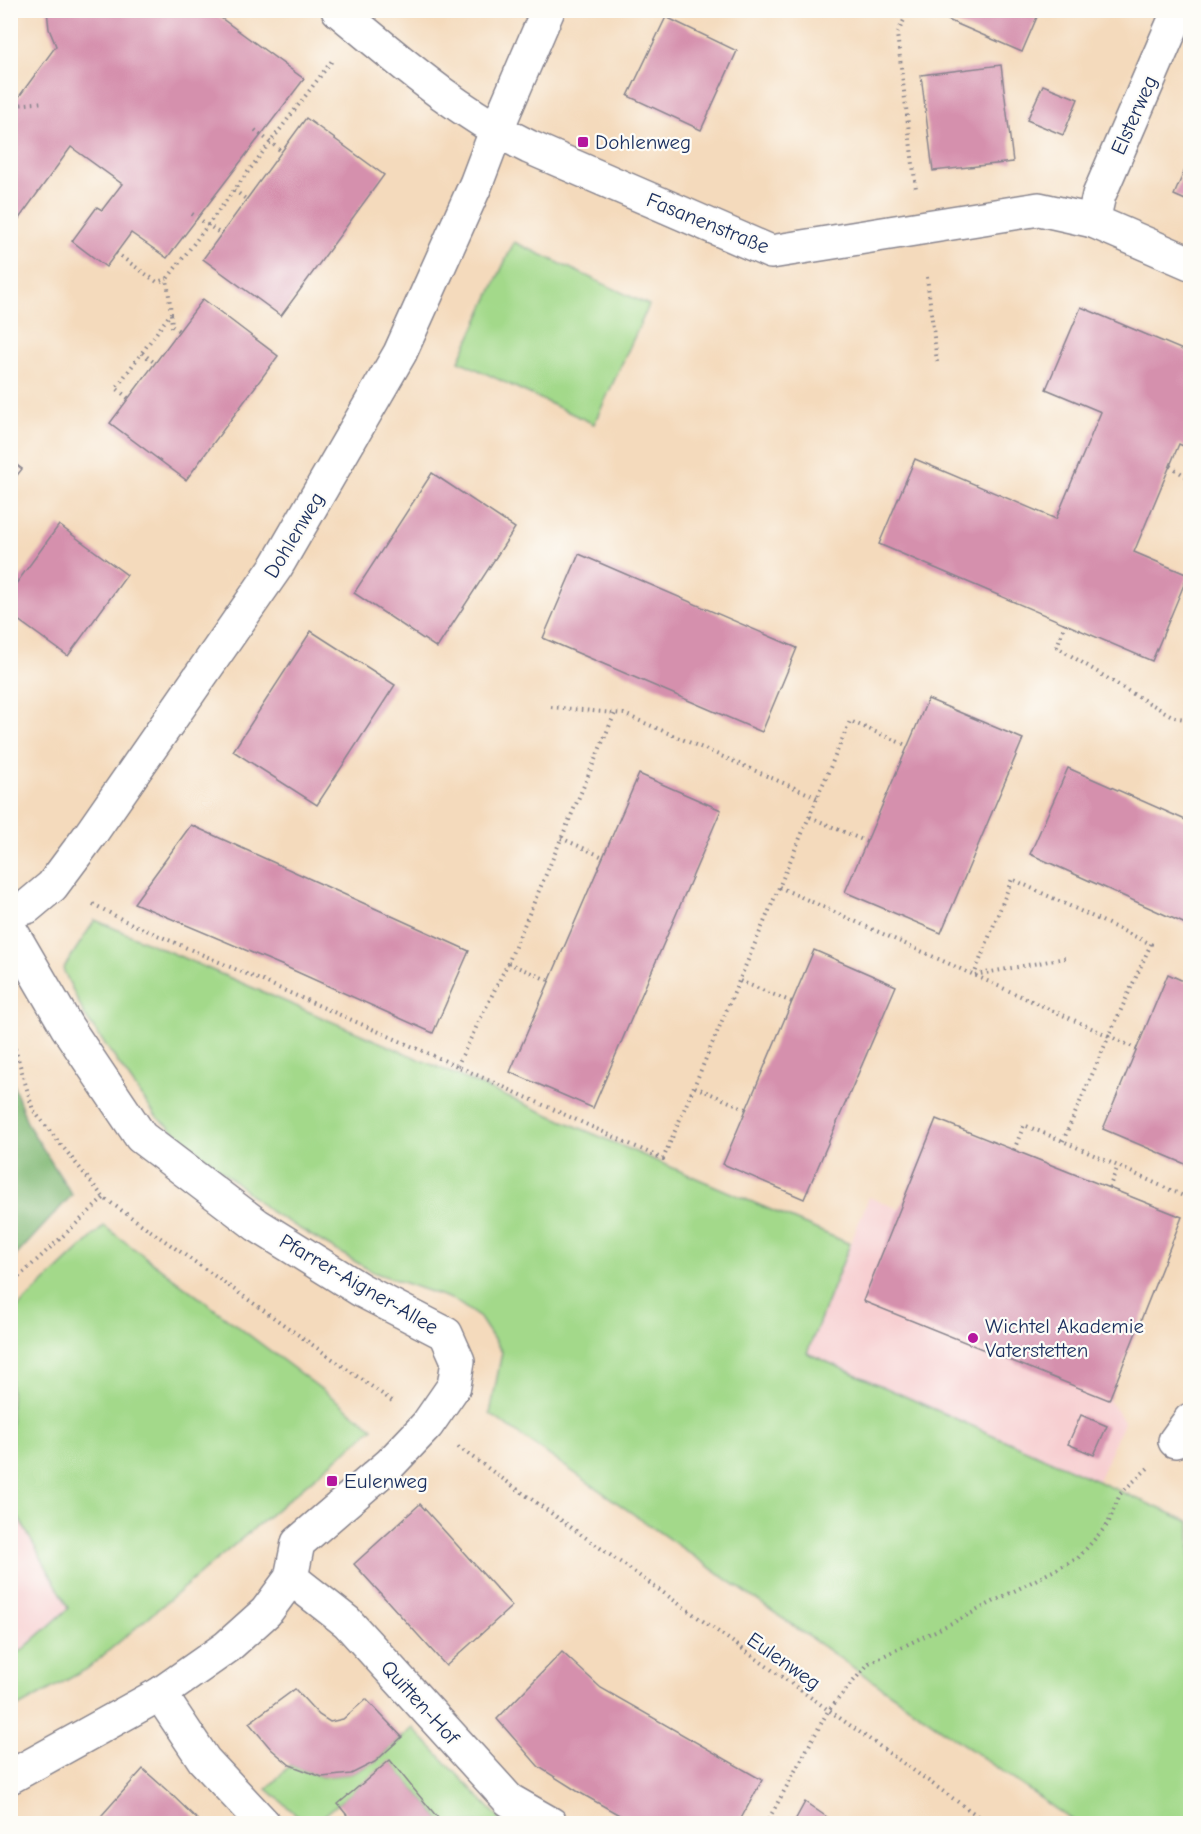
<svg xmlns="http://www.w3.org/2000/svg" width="1201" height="1834" viewBox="0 0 1201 1834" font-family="'Comic Neue',sans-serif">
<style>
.built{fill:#f7cfd1}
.green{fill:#a3d98a;stroke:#5f8474;stroke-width:1.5}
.forest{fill:#82b976;stroke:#4e746a;stroke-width:1.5}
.building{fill:#d590ad}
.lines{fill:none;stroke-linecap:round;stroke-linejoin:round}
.minor-casing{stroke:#88848d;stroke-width:36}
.path{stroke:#88848d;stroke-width:4;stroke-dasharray:1.5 4.5;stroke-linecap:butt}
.minor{stroke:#fff;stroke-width:33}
.poi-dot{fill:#b5179e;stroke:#fdfcf7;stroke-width:2}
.labels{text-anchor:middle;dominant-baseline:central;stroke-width:4.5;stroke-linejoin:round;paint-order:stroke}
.street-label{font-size:21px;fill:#1b2f5e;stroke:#fdfcf7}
.poi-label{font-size:21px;fill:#1b2f5e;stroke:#fdfcf7;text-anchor:start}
</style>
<rect width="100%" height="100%" fill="#fdfcf7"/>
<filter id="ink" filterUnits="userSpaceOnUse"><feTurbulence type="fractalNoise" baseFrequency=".0167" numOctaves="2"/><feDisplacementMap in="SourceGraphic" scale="12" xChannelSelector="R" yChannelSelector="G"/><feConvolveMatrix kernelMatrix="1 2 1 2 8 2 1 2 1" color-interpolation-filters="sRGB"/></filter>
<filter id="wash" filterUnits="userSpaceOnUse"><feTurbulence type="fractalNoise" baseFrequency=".008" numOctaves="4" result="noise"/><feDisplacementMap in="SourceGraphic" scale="24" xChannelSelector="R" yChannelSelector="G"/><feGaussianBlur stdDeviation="1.35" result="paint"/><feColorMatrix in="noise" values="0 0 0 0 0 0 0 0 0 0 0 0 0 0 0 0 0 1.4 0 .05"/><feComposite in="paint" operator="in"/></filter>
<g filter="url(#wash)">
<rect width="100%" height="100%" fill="#f4dabc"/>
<g class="built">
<path d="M 869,1197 L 1145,1309 L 1109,1400 L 1124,1421 L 1098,1481 L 806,1353 Z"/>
<path d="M 10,1504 L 69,1608 L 21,1651 L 11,1656 Z"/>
</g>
<g class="green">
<path d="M 514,242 L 649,305 L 594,424 L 459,361 Z"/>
<path d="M 95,920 L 850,1244 L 807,1353 L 1190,1522 L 1190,1823 L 1076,1823 L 490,1414 L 502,1352 L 480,1318 L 454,1300 L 373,1272 L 271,1212 L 155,1115 L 85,1016 L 63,969 Z"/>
<path d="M 104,1226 L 373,1428 L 87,1669 L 11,1711 L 11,1656 L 21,1651 L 69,1608 L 11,1504 L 11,1314 Z"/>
<path d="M 413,1728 L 504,1823 L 443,1823 L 390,1761 L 315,1823 L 306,1823 L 267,1789 L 290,1765 L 322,1777 L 351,1774 L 375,1762 Z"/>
</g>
<path class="forest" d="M 11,1078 L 28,1125 L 72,1195 L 11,1261 Z"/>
<g id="blocks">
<g class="building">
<path d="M 47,10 L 210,10 L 304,79 L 167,258 L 131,233 L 106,267 L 72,241 L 97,207 L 102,210 L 122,184 L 71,147 L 10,231 L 10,103 L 13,105 L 56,46 L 49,29 Z"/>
<path d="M 952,10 L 1040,10 L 1022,52 L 948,20 Z"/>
<path d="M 666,17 L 737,51 L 701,130 L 628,96 Z"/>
<path d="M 1001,65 L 1013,162 L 933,171 L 921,75 Z"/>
<path d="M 1043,85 L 1078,99 L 1063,135 L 1027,120 Z"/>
<path d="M 306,118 L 384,175 L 281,316 L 203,259 Z"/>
<path d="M 1190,158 L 1190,202 L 1174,195 Z"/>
<path d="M 203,299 L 278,356 L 186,480 L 110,423 Z"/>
<path d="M 1081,307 L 1190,353 L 1190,449 L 1179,444 L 1134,552 L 1188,575 L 1152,661 L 879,544 L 915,459 L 1056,519 L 1101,412 L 1046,389 Z"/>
<path d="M 10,460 L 22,469 L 10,484 Z"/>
<path d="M 432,473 L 515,528 L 437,648 L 354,593 Z"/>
<path d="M 59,525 L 127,575 L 68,656 L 10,614 L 10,592 Z"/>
<path d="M 579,554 L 797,648 L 762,732 L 543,638 Z"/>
<path d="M 311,631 L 395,685 L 317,805 L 233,751 Z"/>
<path d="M 928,699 L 1023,739 L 941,933 L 845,892 Z"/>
<path d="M 1068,768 L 1190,822 L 1190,926 L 1030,854 Z"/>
<path d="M 639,774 L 721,810 L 593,1108 L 510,1072 Z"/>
<path d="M 191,825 L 469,951 L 433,1033 L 286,967 L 134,903 Z"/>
<path d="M 814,950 L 896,986 L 804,1199 L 723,1164 Z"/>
<path d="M 1168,974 L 1190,984 L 1190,1166 L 1103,1129 Z"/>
<path d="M 936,1119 L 1182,1217 L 1109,1400 L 863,1301 Z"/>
<path d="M 1081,1415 L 1107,1426 L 1094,1455 L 1068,1444 Z"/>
<path d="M 420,1504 L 512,1606 L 446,1666 L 354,1564 Z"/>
<path d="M 562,1652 L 601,1688 L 762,1780 L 738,1824 L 635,1824 L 577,1791 L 539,1767 L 497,1719 Z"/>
<path d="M 295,1689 L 319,1715 L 330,1722 L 343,1719 L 366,1699 L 402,1737 L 375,1762 L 351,1774 L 322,1777 L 290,1765 L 271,1749 L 249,1723 Z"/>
<path d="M 390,1760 L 412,1787 L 443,1824 L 354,1824 L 338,1804 Z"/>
<path d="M 143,1769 L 171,1794 L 202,1824 L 94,1824 Z"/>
<path d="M 805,1802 L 837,1824 L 793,1824 Z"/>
</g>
</g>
</g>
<g filter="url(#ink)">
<use href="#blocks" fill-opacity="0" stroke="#88848d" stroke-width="1.5"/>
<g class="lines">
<defs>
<g id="minor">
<path d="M 338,10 C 401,62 456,111 529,147 L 771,252 L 1039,209 L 1093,221 L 1190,263"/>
<path d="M 1093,221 L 1099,195 L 1179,10"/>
<path d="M 10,911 L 27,907 L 52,886 L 90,835 L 276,567 L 400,353 L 476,184 L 496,131 L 548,10"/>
<path d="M 10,929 L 67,1027 L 141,1137 L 257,1225 L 361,1290 L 446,1334 L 458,1361 L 454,1386 L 427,1425 L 390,1464 L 298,1543 L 291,1578 L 266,1612 L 227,1647 L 160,1694 L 10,1777"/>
<path d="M 1175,1441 L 1190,1420"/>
<path d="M 291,1578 L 347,1622 L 509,1800 L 551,1824"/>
<path d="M 160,1694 L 204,1760 L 264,1824"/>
</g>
</defs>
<use href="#minor" class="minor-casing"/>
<g class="path">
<path d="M 909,10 L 897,34 L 916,189"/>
<path d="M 10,101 L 17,105 L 44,102"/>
<path d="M 255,130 L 281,151"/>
<path d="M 234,190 L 247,200"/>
<path d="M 192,214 L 221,234"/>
<path d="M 116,253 L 157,282 L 167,279"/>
<path d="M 927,277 L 937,362"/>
<path d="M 171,314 L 172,326 L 179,331"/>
<path d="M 142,353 L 155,363"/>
<path d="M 128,398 L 116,388 L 171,313 L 167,279 L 334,58"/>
<path d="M 1170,466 L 1190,479"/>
<path d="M 10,577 L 18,582"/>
<path d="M 1065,623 L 1057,647 L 1128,691 L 1174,717 L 1190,720"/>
<path d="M 551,707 L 624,714 L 818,798"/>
<path d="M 810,817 L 867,842"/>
<path d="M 561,838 L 603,857"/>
<path d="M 779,887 L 1109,1036 L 1151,944 L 1012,879 L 974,975"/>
<path d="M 93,904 L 123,920 L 457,1066 L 663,1159 L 850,721 L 908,746"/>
<path d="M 508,963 L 550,981"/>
<path d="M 975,975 L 1065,958"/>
<path d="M 740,981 L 792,1002"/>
<path d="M 10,1031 L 33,1110 L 104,1198 L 395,1403"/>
<path d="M 457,1066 L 508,963 L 615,713"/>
<path d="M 695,1087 L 746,1109"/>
<path d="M 1063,1141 L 1109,1036 L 1137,1049"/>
<path d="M 1014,1150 L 1024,1125 L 1063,1141 L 1190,1199"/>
<path d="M 1109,1188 L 1118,1166"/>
<path d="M 10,1285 L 104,1198"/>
<path d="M 458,1447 L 989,1824"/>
<path d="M 766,1824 L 828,1711 L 869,1663 L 962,1618 L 1078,1558 L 1108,1524 L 1120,1494 L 1149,1467"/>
</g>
<use href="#minor" class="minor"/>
</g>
</g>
<g class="poi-dot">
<rect x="577" y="136" width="12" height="12" rx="3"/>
<circle cx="973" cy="1338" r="6"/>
<rect x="326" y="1475" width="12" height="12" rx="3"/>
</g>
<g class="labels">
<g class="street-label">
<text transform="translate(1134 115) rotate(-66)">Elsterweg</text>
<text transform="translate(708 223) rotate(22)">Fasanenstraße</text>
<text transform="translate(294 535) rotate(-59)">Dohlenweg</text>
<text transform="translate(359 1284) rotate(30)">Pfarrer-Aigner-Allee</text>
<text transform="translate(784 1661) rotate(35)">Eulenweg</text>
<text transform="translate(420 1702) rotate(48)">Quitten-Hof</text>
</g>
<g class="poi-label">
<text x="595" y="142">Dohlenweg</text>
<text x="985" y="1326">Wichtel Akademie<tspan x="985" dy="24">Vaterstetten</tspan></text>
<text x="344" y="1481">Eulenweg</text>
</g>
</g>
<rect width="1201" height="1834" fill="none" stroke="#fdfcf7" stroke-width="36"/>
</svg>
